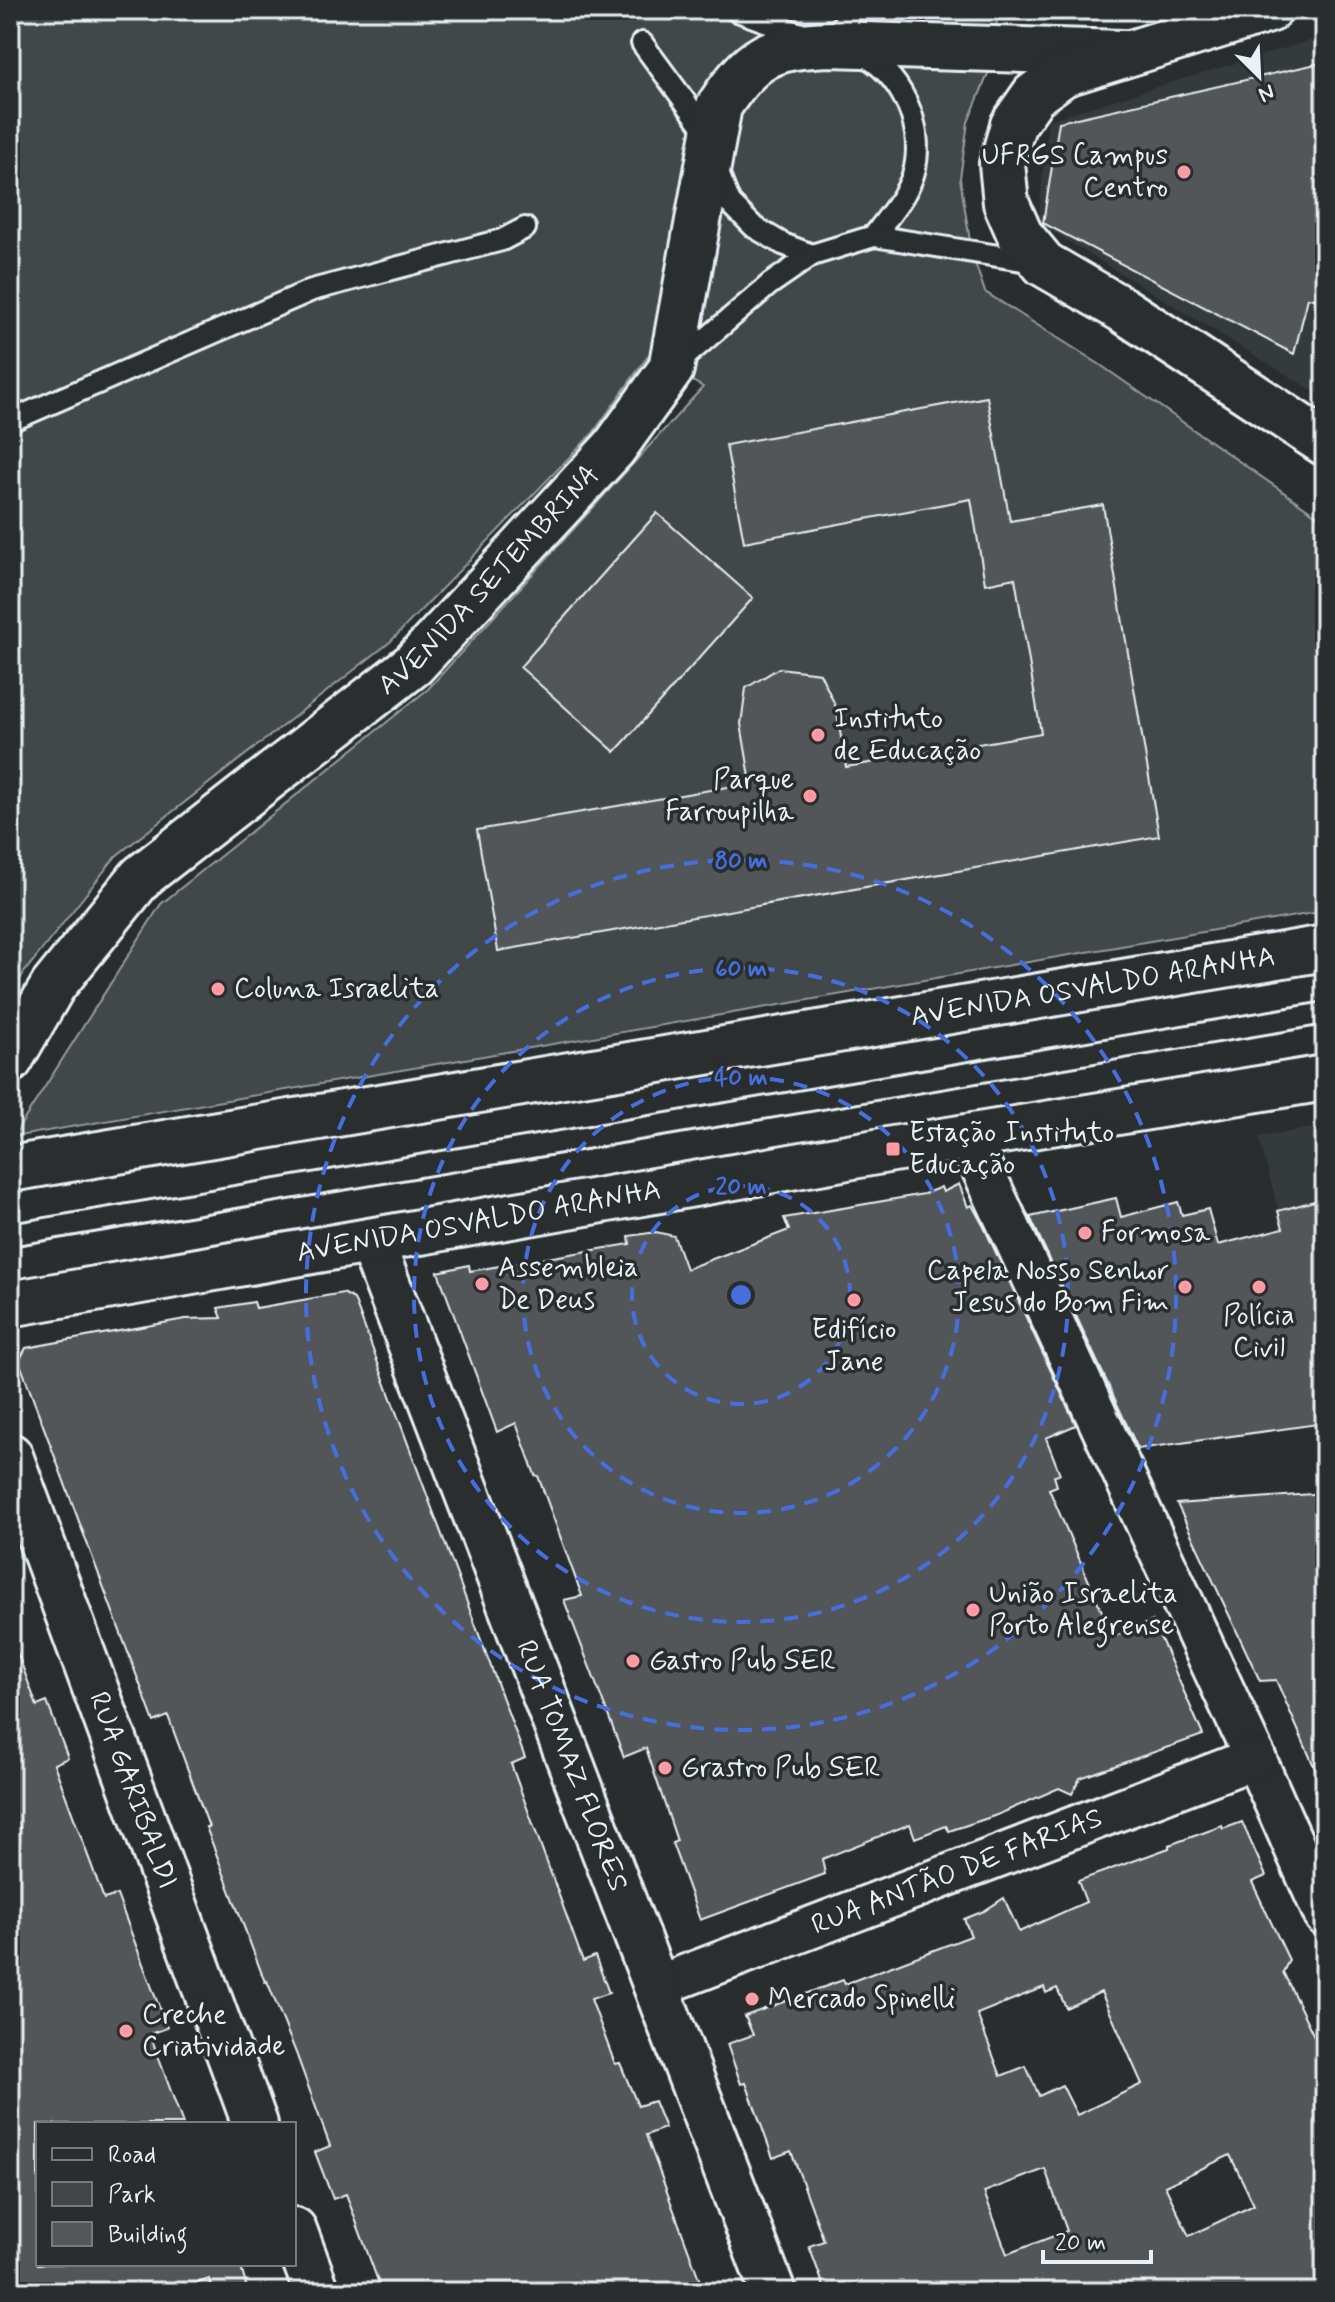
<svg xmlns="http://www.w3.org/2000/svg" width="1335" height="2302" viewBox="0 0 1335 2302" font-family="Mynerve,sans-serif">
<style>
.built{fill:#363a3b}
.green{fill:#424648;stroke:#959ca0;stroke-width:2}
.building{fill:#535759;stroke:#e8f1f8;stroke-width:2;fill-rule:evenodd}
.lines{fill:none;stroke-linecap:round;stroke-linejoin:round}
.service-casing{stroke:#e8f1f8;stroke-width:26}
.minor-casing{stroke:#e8f1f8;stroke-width:46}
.tertiary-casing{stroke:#e8f1f8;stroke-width:50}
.primary-casing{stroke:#e8f1f8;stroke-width:50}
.service{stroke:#2a2d2e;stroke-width:20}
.minor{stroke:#2a2d2e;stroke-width:40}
.tertiary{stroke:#2a2d2e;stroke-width:44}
.primary{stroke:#2a2d2e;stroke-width:44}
.ring{fill:none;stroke:#466fde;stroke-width:4;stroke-dasharray:14 10}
.poi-dot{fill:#ff9aa2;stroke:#2a2d2e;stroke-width:3}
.labels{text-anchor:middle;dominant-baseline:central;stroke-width:7;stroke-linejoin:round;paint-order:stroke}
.poi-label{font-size:28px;fill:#e8f1f8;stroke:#2a2d2e;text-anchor:start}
.street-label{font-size:28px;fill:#e8f1f8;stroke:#2a2d2e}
.centre{fill:#466fde;stroke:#2a2d2e;stroke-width:4}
.ring-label{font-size:24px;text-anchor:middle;font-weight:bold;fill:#466fde;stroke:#2a2d2e;stroke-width:7;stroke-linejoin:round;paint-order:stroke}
</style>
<rect width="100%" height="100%" fill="#2a2d2e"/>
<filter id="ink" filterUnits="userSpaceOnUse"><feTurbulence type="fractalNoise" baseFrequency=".0125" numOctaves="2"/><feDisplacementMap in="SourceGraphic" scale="16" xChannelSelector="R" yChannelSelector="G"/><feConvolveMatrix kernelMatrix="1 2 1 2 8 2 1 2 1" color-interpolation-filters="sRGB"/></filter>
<g filter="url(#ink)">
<g class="built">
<path d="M 1325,36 L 1325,398 L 1038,223 L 1048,120 Z"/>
<path d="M 1318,1127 L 1325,1151 L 1325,1386 L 1259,1137 Z"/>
</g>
<path class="green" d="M 10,10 L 1024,10 L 997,18 L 993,62 L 968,122 L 960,178 L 972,254 L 985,292 L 1099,364 L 1325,521 L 1325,911 L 13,1137 L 161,904 L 428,689 L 703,387 L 648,356 L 593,433 L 390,642 L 116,856 L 23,974 L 10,999 Z"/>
<g class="building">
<path d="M 1325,62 L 1325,301 L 1308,298 L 1294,354 L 1043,223 L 1059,122 Z"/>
<path d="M 987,397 L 1010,521 L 1103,505 L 1159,836 L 498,951 L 477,830 L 751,783 L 741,724 L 746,688 L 779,668 L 820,673 L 836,707 L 846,767 L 1041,733 L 1015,578 L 985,584 L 971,499 L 744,542 L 726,445 Z"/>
<path d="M 657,513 L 753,598 L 615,752 L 520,667 Z"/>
<path d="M 959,1184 L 968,1207 L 972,1205 L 984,1227 L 1076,1425 L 1046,1438 L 1060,1474 L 1054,1476 L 1057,1486 L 1049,1489 L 1113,1637 L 1153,1621 L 1203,1735 L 1080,1778 L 1072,1794 L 1059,1788 L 997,1815 L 949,1831 L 946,1826 L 915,1838 L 910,1824 L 822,1859 L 825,1874 L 700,1920 L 672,1843 L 677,1841 L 646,1748 L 624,1757 L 564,1600 L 582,1596 L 538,1476 L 535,1475 L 516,1423 L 497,1432 L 438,1272 L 469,1265 L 470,1271 L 630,1244 L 629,1236 L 656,1232 L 674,1236 L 686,1269 L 789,1230 L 784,1218 L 924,1194 L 941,1187 L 943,1192 Z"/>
<path d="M 1116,1198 L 1121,1217 L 1178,1202 L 1182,1215 L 1208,1209 L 1218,1245 L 1283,1228 L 1278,1211 L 1325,1198 L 1325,1423 L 1138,1449 L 1030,1217 Z"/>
<path d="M 343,1293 L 354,1299 L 525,1758 L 511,1764 L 583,1961 L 595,1956 L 609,1993 L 591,1999 L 615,2064 L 620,2063 L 638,2106 L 654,2101 L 665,2128 L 646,2135 L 704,2292 L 382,2292 L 346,2194 L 333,2199 L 315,2152 L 330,2146 L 296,2053 L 267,1981 L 265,1982 L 206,1827 L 209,1827 L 168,1716 L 154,1722 L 19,1361 L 26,1348 L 185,1319 L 222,1318 L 218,1308 L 254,1302 L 256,1308 Z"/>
<path d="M 1325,1493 L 1325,1791 L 1276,1680 L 1260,1681 L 1177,1504 Z"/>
<path d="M 13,1641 L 37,1706 L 47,1702 L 68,1758 L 54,1764 L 104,1899 L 117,1895 L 167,2028 L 150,2034 L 183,2124 L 38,2124 L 38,2264 L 240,2264 L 248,2292 L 215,2292 L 209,2279 L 173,2292 L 10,2292 L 10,1642 Z"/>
<path d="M 1242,1822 L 1266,1876 L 1252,1882 L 1289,1960 L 1283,1972 L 1325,2059 L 1325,2292 L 826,2292 L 809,2246 L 824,2241 L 791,2151 L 773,2158 L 746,2083 L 741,2084 L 727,2044 L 753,2035 L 745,2016 L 843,1980 L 845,1984 L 971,1936 L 964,1919 L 984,1911 L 1004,1898 L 1019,1932 L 1086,1902 L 1078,1881 L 1169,1848 L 1169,1845 L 1222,1826 L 1223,1829 ZM 1044,1987 L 1046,1993 L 1057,1988 L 1066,2008 L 1101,1992 L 1142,2084 L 1077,2115 L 1062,2085 L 1039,2096 L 1026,2066 L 1001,2076 L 977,2014 ZM 1230,2155 L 1254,2205 L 1189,2236 L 1165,2186 ZM 1045,2169 L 1067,2231 L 1007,2254 L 984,2192 Z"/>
</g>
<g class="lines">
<defs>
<g id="service">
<path d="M 735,10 L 806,36"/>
<path d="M 642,43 L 711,137"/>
<path d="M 830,44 L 852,10"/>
<path d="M 860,53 C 900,73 924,123 915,168 C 909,194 889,215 874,236"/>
<path d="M 716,168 L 730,203 L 754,227 L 783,244 L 812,255 L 874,236 L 1035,262"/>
<path d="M 678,363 L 770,284 L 812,255"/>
<path d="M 10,421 L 312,290 L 502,240 L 525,228"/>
<path d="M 10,1235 L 1325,1013"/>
</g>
<g id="minor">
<path d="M 968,1138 L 1255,1758 L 1325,1916"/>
<path id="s1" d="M 658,1986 L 1255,1758"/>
</g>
<g id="tertiary">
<path id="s2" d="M 10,1060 L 53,986 L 141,877 L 413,665 L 614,448 L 671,369 L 719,106 C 752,56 770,46 830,44 L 1123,53"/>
<path id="s3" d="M 371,1241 L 773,2292"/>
<path id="s4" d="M 10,1456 L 255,2124"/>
<path d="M 294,2230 L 317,2292"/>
</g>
<g id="primary">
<path d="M 1269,10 L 1063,74 L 1034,95 L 1013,125 L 1002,164 L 1006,203 L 1020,235 L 1044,264 L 1123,310 L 1325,443"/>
<path id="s5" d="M 10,1169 L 1325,948"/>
<path id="s6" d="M 10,1304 L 893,1149 L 1325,1078"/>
</g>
</defs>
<use href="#service" class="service-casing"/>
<use href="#minor" class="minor-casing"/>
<use href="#tertiary" class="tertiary-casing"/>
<use href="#primary" class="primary-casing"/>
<use href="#service" class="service"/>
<use href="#minor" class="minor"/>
<use href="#tertiary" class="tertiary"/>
<use href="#primary" class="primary"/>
</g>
</g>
<g class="ring">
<circle cx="741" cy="1295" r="109"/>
<circle cx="741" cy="1295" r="218"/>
<circle cx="741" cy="1295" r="327"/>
<circle cx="741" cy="1295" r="435"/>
</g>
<g class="poi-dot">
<circle cx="1184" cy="172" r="8"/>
<circle cx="818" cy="735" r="8"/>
<circle cx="810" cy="796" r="8"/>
<circle cx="218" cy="989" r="8"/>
<rect x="885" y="1141" width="16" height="16" rx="4"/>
<circle cx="1085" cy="1233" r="8"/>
<circle cx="482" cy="1284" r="8"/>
<circle cx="1185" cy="1287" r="8"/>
<circle cx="1259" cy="1287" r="8"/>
<circle cx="854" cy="1300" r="8"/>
<circle cx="973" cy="1610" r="8"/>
<circle cx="633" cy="1661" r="8"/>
<circle cx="665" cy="1768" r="8"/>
<circle cx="752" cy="1999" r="8"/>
<circle cx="126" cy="2031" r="8"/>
</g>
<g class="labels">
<g class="poi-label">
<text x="1168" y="156" text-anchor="end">UFRGS Campus<tspan x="1168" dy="32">Centro</tspan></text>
<text x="834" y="719">Instituto<tspan x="834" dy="32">de Educação</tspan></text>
<text x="794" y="780" text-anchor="end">Parque<tspan x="794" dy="32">Farroupilha</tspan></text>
<text x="234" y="989">Coluna Israelita</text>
<text x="909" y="1133">Estação Instituto<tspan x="909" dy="32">Educação</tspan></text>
<text x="1101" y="1233">Formosa</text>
<text x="498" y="1268">Assembleia<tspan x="498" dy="32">De Deus</tspan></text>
<text x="1169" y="1271" text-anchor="end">Capela Nosso Senhor<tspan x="1169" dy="32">Jesus do Bom Fim</tspan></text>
<text x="1259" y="1316" text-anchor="middle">Polícia<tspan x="1259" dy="32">Civil</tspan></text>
<text x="854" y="1330" text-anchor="middle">Edifício<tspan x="854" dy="32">Jane</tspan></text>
<text x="989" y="1594">União Israelita<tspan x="989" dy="32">Porto Alegrense</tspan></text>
<text x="649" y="1661">Gastro Pub SER</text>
<text x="681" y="1768">Grastro Pub SER</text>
<text x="768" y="1999">Mercado Spinelli</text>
<text x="142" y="2015">Creche<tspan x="142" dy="32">Criatividade</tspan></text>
</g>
<g class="street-label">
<text stroke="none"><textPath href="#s2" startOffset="684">AVENIDA SETEMBRINA</textPath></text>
<text stroke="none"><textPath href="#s5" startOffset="1098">AVENIDA OSVALDO ARANHA</textPath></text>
<text stroke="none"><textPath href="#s6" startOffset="476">AVENIDA OSVALDO ARANHA</textPath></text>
<text stroke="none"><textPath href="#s3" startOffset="562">RUA TOMAZ FLORES</textPath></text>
<text stroke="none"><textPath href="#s4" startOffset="356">RUA GARIBALDI</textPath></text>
<text stroke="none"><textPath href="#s1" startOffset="320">RUA ANTÃO DE FARIAS</textPath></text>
</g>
</g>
<circle cx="741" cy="1295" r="12" class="centre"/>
<g class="ring-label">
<text x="741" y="868">80 m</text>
<text x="741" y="976">60 m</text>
<text x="741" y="1085">40 m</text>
<text x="741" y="1194">20 m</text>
</g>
<rect width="1335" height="2302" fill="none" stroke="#2a2d2e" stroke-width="40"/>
<rect x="20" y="20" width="1295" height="2262" fill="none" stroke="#e8f1f8" stroke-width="3" filter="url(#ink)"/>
<rect x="36" y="2122" width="260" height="144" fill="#2a2d2e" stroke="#767b7f" stroke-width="2"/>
<rect x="52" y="2148" width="40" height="12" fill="#2a2d2e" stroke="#767b7f" stroke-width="2"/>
<text x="108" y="2162" font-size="24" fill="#e8f1f8">Road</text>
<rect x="52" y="2182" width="40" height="24" fill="#424648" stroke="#767b7f" stroke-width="2"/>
<text x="108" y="2202" font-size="24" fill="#e8f1f8">Park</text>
<rect x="52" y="2222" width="40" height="24" fill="#535759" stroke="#767b7f" stroke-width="2"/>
<text x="108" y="2242" font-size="24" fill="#e8f1f8">Building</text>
<g transform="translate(1259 76) rotate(156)" stroke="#2a2d2e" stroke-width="6" paint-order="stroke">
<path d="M0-6L14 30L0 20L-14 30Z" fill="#e8f1f8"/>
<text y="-12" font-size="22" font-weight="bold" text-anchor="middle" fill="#e8f1f8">N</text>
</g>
<path d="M1043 2250v12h108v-12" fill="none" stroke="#e8f1f8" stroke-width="4"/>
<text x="1055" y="2250" font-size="24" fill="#e8f1f8" stroke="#2a2d2e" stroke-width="6" paint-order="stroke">20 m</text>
</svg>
